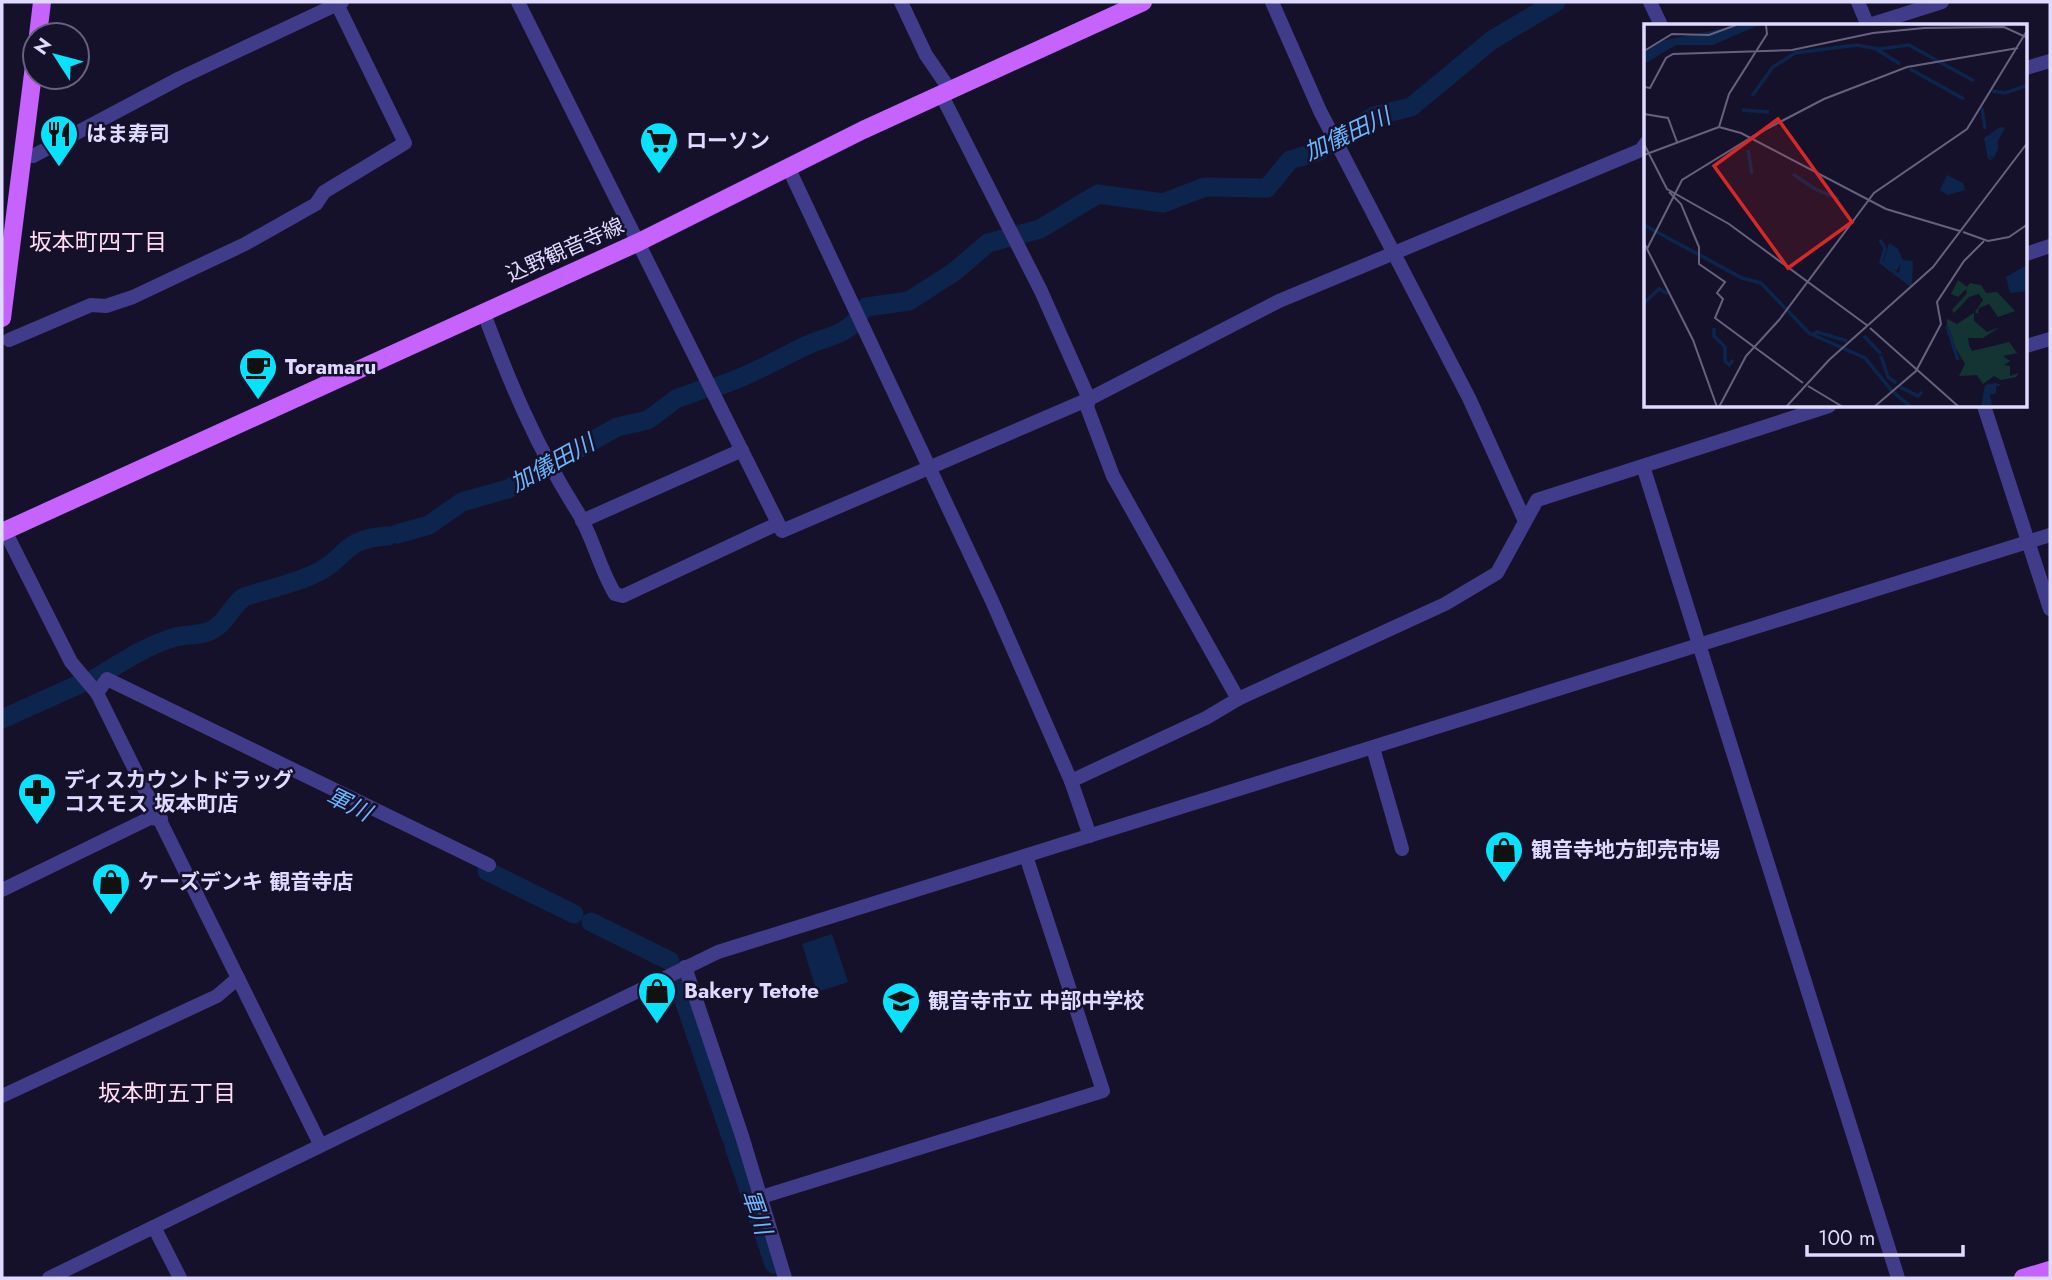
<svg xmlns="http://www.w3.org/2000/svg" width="2052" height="1280" viewBox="0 0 2052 1280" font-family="Jost,'Noto Sans JP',sans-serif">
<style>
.water{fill:#0d244d}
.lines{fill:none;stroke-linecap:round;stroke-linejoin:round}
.river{stroke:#0d244d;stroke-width:19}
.minor{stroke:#403c89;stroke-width:14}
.major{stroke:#c662fe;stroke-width:18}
.labels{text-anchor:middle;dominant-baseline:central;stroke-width:5;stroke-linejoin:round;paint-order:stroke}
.poi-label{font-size:21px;font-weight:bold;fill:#dfdaff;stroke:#16112a;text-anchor:start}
.street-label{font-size:21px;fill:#dfdaff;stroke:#16112a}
.water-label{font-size:23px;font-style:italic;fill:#69b7fe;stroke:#16112a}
.neighbourhood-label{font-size:23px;fill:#ffdcf2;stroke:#16112a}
.inset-river{fill:none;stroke:#0d244d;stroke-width:3.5}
.inset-road{fill:none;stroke:#66617f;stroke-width:2}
.view{fill:#d62828;fill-opacity:0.15;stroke:#d62828;stroke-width:3.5}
.inset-edge{fill:none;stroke:#dfdaff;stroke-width:3.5}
</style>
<rect width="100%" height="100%" fill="#16112a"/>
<path class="water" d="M 832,934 L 848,982 L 817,992 L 802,944 Z"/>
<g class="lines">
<g class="river">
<path d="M 859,313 L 866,307 L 909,301 L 954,272 L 988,243 L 1040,229 L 1098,194 L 1163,203 L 1205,187 L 1267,188 L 1290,160 L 1317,152 L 1374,116 L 1411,107 L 1492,40 L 1556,2"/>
<path d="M 715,387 C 747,377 775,361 805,346 C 822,338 842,336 855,322"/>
<path d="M 397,534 L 429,525 L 462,502 L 508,489 L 617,427 L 648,420 L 676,399 L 706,388"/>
<path d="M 94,679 C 119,664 144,647 172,638 C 184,634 199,636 210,631 C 226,624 230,607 244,597 C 266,590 291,584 312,575 C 349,559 339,539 388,536"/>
<path d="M 2,719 L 82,683"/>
<path d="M 487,871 L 574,914"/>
<path d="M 591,922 L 670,961"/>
<path d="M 677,980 L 731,1137"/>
<path d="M 734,1146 L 774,1264"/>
</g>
<g class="minor">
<path d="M 518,2 L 782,531 L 1089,399 L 1279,301 L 1641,150 L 1646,143"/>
<path d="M 901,2 L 926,55 L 950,90"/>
<path d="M 1272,2 L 1320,111 L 1469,398 L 1524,519"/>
<path d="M 1650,2 L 1660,23"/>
<path d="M 1858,2 L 1868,26"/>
<path d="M 1866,26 L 1942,2"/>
<path d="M 2026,68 L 2050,61"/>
<path d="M 941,94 L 1041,291 L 1089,399 L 1087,407 L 1113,476 L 1238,699"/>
<path d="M 33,156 L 180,78 L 342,2"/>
<path d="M 788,167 L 992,601 L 1071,781 L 1090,836"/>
<path d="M 2026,254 L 2050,246"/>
<path d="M 483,311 C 509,381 537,448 577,511 C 593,536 599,568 615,594 L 623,596 L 777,524"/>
<path d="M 9,340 L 91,305 L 106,306 L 133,297 L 245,244 L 316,204 L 324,192 L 405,143 L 337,4"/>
<path d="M 2026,346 L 2050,339"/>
<path d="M 1984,406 L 2050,609"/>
<path d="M 1643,466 L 1898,1278"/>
<path d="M 582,521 L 742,450"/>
<path d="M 5,531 L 71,662 L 97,693 L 318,1140"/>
<path d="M 97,693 L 107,679 L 489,865"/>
<path d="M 1373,748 L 1402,849"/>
<path d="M 1071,781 L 1206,718 L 1238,699 L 1445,604 L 1497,573 L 1537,500 L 1829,406"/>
<path d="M 2,890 L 150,818 L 161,819"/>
<path d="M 685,967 L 742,1136 L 785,1278"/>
<path d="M 2,1096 L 217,996 L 238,978"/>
<path d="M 758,1198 L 1103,1091 L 1026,856"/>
<path d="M 154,1227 L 180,1278"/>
<path d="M 49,1278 L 718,952 L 2050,535"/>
</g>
<g class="major">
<path d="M 38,35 L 42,2"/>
<path d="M 2,318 L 35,58"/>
<path d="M 2,532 L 639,242 L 863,130 L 1143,2"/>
<path d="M 2023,1278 L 2050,1270"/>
</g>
</g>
<defs>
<symbol id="restaurant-pin" viewBox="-11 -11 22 30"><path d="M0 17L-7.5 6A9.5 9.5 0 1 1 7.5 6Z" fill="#08e2fd" stroke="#16112a"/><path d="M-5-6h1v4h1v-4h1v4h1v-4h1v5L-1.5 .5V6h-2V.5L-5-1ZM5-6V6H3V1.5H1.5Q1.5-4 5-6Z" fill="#111"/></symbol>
<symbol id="supermarket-pin" viewBox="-11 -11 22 30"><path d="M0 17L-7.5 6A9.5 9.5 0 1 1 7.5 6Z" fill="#08e2fd" stroke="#16112a"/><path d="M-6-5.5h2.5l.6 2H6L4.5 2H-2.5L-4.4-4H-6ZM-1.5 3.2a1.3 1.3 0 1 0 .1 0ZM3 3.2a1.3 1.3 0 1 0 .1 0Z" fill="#111"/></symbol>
<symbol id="cafe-pin" viewBox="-11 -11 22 30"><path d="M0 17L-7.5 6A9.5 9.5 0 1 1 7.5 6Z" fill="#08e2fd" stroke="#16112a"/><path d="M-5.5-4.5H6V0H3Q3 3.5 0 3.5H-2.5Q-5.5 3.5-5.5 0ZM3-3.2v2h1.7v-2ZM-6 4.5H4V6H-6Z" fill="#111"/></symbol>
<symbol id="pharmacy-pin" viewBox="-11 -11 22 30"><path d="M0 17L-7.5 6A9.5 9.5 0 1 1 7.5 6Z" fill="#08e2fd" stroke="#16112a"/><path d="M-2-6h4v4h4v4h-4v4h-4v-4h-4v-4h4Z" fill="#111"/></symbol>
<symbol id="shop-pin" viewBox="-11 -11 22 30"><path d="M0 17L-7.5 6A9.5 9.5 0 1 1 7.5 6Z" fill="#08e2fd" stroke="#16112a"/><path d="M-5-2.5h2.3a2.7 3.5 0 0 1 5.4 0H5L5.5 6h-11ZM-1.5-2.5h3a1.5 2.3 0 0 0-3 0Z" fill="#111"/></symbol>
<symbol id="school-pin" viewBox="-11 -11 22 30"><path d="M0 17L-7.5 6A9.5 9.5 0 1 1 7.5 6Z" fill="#08e2fd" stroke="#16112a"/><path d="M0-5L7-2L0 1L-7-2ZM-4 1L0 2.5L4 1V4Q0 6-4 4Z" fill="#111"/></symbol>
</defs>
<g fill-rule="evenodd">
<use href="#restaurant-pin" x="37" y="112" width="44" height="60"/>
<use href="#supermarket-pin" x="637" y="119" width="44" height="60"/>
<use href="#cafe-pin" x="236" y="345" width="44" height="60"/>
<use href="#pharmacy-pin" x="15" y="770" width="44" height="60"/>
<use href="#shop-pin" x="1482" y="828" width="44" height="60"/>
<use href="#shop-pin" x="89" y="860" width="44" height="60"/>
<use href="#shop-pin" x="635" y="969" width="44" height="60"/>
<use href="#school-pin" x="879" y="979" width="44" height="60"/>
</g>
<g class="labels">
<g class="poi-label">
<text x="86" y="134">はま寿司</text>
<text x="686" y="141">ローソン</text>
<text x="285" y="367">Toramaru</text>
<text x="64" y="780">ディスカウントドラッグ<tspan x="64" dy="24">コスモス 坂本町店</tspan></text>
<text x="1531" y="850">観音寺地方卸売市場</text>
<text x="138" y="882">ケーズデンキ 観音寺店</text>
<text x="684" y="991">Bakery Tetote</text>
<text x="928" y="1001">観音寺市立 中部中学校</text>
</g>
<g class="street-label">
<text transform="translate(565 250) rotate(-24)">込野観音寺線</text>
</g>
<g class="water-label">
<text transform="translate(1347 134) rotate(-25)">加儀田川</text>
<text transform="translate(552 463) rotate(-29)">加儀田川</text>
<text transform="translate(349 804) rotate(26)">軍川</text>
<text transform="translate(757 1212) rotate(71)">軍川</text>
</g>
<g class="neighbourhood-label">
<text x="98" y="242">坂本町四丁目</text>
<text x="167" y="1093">坂本町五丁目</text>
</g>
</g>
<g transform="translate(1644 24)">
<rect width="383" height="383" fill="#16112a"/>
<path d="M 314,256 L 323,263 L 326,259 L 337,261 L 342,269 L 353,268 L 371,287 L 354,293 L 345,280 L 335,284 L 334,290 L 331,288 L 339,276 L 335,270 L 325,273 L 310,289 L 308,286 L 323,269 L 322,265 L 314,273 L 307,270 ZM 330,289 L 330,297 L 343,308 L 356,303 L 339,314 L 324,314 L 325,321 L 328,327 L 365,318 L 373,329 L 359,332 L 366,337 L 360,341 L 366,342 L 366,352 L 375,349 L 372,353 L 357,356 L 350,352 L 339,360 L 333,351 L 315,352 L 321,340 L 303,309 L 303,295 L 313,300 Z" fill="#143434"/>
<path d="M 97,1 L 115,1 L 69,21 L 32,21 L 0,40 L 0,28 L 16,17 ZM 356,103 L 361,104 L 353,119 L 347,119 L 354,119 L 354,125 L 350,134 L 345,132 L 349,136 L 344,135 L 340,114 ZM 303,151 L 319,159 L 321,166 L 304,171 L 296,166 ZM 245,219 L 254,225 L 259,236 L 269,237 L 268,261 L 254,252 L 257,239 L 253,247 L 239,239 ZM 383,241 L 383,267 L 366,269 L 362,253 ZM 351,359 L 358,361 L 352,362 L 352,369 L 346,371 L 348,381 L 337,383 L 341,361 Z" fill="#0d244d"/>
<path class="inset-river" d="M 232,25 L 256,40M 266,45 L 320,75M 348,67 L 361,69 L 384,61M 108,72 L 129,43 L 151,29 L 212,21 L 235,25 L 265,21 L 330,57M 338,84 L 341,105M 98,86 L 125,88M 104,126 L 108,150M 149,150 L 171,165 L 195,175M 0,201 L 98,254 L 117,259 L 165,309 L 221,334 L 248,367 L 267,383M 236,216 L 241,224 L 237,238 L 267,261M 0,279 L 15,265 L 24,270M 303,302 L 314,336M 70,304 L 70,312 L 81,323 L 81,337 L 85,341 L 89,336M 168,311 L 173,308 L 203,317M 220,312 L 237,330M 237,332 L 244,353 L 252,359M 256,363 L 274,372 L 278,368"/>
<path class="inset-road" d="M 0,27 L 28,10 L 65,11 L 92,1M 0,63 L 6,64 L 22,34 L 29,30 L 148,26 L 229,9 L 280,4 L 360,3 L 384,14M 0,90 L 24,94 L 33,118M 75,103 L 97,109 L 242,185 L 316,207M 75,103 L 85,70 L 123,10 L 122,1M 0,120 L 23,165 L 85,200 L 224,302M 0,131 L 75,103M 25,168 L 37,180 L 55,223 L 55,240 L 81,258 L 73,269 L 79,275 L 71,294 L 159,359M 319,208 L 344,217 L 365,213 L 384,200M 0,219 L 49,316 L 73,383M 3,225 L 38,156 L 111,111 L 180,75 L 263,43 L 374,24M 226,304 L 315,383M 164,362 L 199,383M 75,383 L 102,332 L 135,296 L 230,169 L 323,105 L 384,5M 142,383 L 185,336 L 289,243 L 384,118M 230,383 L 272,347 L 297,300 L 293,278 L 320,237 L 340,217"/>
<path class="view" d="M 134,95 L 208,198 L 144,244 L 70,142 Z"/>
<rect width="383" height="383" class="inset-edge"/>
</g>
<rect width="2052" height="1280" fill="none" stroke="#dfdaff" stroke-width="7"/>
<g transform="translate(56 56) rotate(306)"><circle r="33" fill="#16112a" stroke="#66617f" stroke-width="2"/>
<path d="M0-5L12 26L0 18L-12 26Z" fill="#08e2fd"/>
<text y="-10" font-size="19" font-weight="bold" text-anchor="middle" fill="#dfdaff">N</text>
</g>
<path d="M1807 1245v10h156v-10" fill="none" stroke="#dfdaff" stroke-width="3.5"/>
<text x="1818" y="1245" font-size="21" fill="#dfdaff" stroke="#16112a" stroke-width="5" paint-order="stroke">100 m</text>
</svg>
